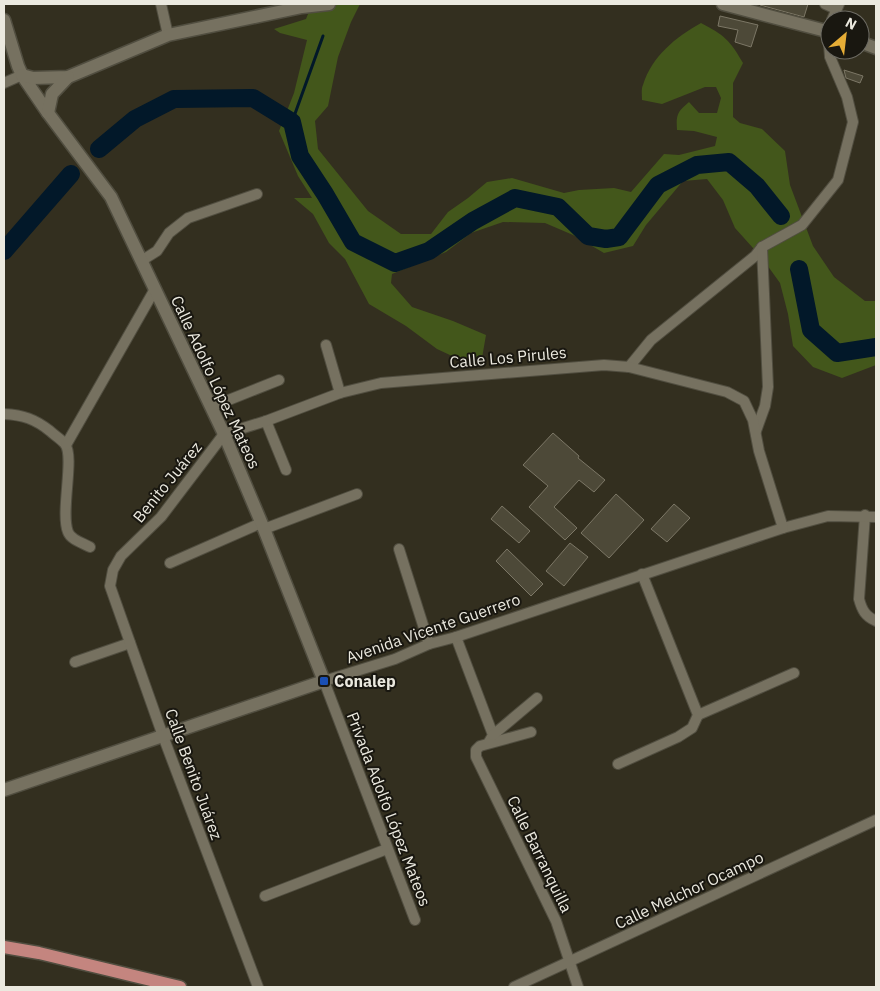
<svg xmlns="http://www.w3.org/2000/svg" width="880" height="991" viewBox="0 0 880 991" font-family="'IBM Plex Sans',sans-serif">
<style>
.green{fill:#43571b}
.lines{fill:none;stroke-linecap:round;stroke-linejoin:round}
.stream{stroke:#021829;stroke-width:3}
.river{stroke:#021829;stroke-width:18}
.building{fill:#4d4938;stroke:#7c7766}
.minor-casing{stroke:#514e40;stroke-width:12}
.secondary-casing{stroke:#514e40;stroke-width:15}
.primary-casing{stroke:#514e40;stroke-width:15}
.minor{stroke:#767160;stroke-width:10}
.secondary{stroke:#767160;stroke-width:12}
.primary{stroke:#c4857f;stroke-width:12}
.transit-dot{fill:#1a4fb4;stroke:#191710;stroke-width:2}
.labels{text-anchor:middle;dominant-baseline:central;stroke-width:4;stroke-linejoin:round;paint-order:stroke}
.street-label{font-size:16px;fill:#ebe9df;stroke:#191710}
.poi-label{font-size:16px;font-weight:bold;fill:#ebe9df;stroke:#191710;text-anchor:start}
</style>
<rect width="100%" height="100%" fill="#332f1f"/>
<path class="green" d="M 312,4 L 360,4 L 351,22 L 338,57 L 328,106 L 315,121 L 318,149 L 368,211 L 401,234 L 431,234 L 448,212 L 468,198 L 487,182 L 512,178 L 564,193 L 579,190 L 614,188 L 631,192 L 664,154 L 679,155 L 715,146 L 717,137 L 694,131 L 677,130 C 676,115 677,112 689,102 L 699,113 L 717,113 L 721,98 L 716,87 L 705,87 L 662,104 L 642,100 C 642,95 641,89 643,85 C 652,56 676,37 701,23 C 724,35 730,40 743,63 L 733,83 L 733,117 L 740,123 L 762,129 L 785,151 L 790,185 L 813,246 L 834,277 L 865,301 L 876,301 L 876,365 L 842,378 L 813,367 L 793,346 L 788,314 L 780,283 L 762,258 L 735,228 L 723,200 L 707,179 L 683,181 L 646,225 L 633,246 L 604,253 L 573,235 L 545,223 L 503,222 L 471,233 L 446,252 L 392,274 L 391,283 L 412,307 L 453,321 L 486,335 L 482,358 L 465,362 L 437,349 L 406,326 L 369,304 L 345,259 L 329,243 L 313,214 L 294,198 L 312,198 L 298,176 L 279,131 L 294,93 L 307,40 L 280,33 L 274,29 L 306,19 Z"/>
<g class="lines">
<path class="stream" d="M 292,122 L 323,36"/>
<g class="river">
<path d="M 99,149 L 135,119 L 174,99 L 253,98 L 292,122 L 300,156 L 325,194 L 353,242 L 395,263 L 429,251 L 473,221 L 515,198 L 558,207 L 588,236 L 606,239 L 619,237 L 658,185 L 697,165 L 729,162 L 757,186 L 781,216"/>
<path d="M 4,251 L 71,174"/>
<path d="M 799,269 L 811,330 L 837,353 L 876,347"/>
</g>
</g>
<g class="building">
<path d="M 760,4 L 808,4 L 804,17 L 760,5 Z"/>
<path d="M 720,16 L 758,25 L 751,47 L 735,42 L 738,30 L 718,26 Z"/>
<path d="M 844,70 L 863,76 L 860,83 L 846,78 Z"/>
<path d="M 553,433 L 579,456 L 578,458 L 605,480 L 594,492 L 579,480 L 554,507 L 577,528 L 565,540 L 529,507 L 548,486 L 523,465 Z"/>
<path d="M 616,494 L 644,520 L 609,558 L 581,533 Z"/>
<path d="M 674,504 L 690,518 L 667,542 L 651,529 Z"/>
<path d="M 502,506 L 530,531 L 519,543 L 491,519 Z"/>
<path d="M 570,543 L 588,557 L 564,586 L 546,571 Z"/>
<path d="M 507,549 L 543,584 L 531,596 L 496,561 Z"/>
</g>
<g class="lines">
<defs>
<g id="minor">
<path d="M 161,4 L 168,35"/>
<path d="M 825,4 L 836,9"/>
<path d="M 832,20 L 839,4"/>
<path d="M 4,83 L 22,75"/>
<path d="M 141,261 L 157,251 L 169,233 L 188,218 L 257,194"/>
<path d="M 326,345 L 340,393"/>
<path d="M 629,367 L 651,340 L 755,256 L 762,247"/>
<path d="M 211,407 L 279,380"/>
<path d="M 4,414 C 23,415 35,419 50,431 C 54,435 61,439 65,444 C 75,457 60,512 68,532 C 71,540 83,543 90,547"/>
<path d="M 266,421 L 286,470"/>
<path d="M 756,431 L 765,406 L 768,387 L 762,247 L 802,225 L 838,180 L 853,122 L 847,97 L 830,57 L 828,31 L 830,25"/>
<path d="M 66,445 L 155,289"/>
<path d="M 865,515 L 859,599 C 862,610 865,616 876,621"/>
<path d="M 264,529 L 357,494"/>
<path d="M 399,549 L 429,644"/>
<path d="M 170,563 L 261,523"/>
<path d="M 456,637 L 493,735 L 489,742"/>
<path d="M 75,662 L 130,643"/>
<path d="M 698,715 L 794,673"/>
<path d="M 531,732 L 480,746 L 476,750 L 476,757 L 556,921 L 578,987"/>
<path d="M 493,735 L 537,698"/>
<path d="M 618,764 L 678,737 L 692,728 L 698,715 L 642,574"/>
<path d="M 265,896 L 387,849"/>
<path d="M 415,920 L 324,681 L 395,659 L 429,644 L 456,637 L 783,528 L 828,516 L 876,517"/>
<path d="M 258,987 L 163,736 L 110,586 L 113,570 L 121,556 L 161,517 L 224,434 L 266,421 L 340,393 L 381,383 L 604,365 L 629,367 L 727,392 L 744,401 L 753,420 L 759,451 L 783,528"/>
<path d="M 514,987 L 876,820"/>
</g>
<g id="secondary">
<path d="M 723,4 L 830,32"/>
<path d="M 4,20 L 18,66 L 22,75 L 48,113 L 111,197 L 224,434 L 264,529 L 324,681 L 4,790"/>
<path d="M 860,42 L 876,48"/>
<path d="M 22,75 L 33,78 L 68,77 L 168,35 L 302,7 L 329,4"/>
<path d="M 48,113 L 52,94 L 68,77"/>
</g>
<path id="primary" d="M 4,947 L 39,953 L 180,987"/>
</defs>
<use href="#minor" class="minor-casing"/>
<use href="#secondary" class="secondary-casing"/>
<use href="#primary" class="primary-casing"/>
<use href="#minor" class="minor"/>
<use href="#secondary" class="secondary"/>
<use href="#primary" class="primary"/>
</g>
<rect class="transit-dot" x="319" y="676" width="10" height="10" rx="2.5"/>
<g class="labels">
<g class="street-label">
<text transform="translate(508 357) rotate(-5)">Calle Los Pirules</text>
<text transform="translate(216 382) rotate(65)">Calle Adolfo López Mateos</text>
<text transform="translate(167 482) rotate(-51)">Benito Juárez</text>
<text transform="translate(433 628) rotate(-19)">Avenida Vicente Guerrero</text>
<text transform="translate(194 774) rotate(70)">Calle Benito Juárez</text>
<text transform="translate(389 809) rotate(69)">Privada Adolfo López Mateos</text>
<text transform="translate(540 854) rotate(64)">Calle Barranquilla</text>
<text transform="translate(689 890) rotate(-25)">Calle Melchor Ocampo</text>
</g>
<g class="poi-label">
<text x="334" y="681">Conalep</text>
</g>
</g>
<rect width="880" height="991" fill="none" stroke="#ebe9df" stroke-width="10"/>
<g transform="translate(845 35) rotate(28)"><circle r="24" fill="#191710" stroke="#6d6b63"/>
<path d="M0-4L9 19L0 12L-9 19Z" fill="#e6ad36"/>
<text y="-8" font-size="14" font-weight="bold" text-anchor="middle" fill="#ebe9df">N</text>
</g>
</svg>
